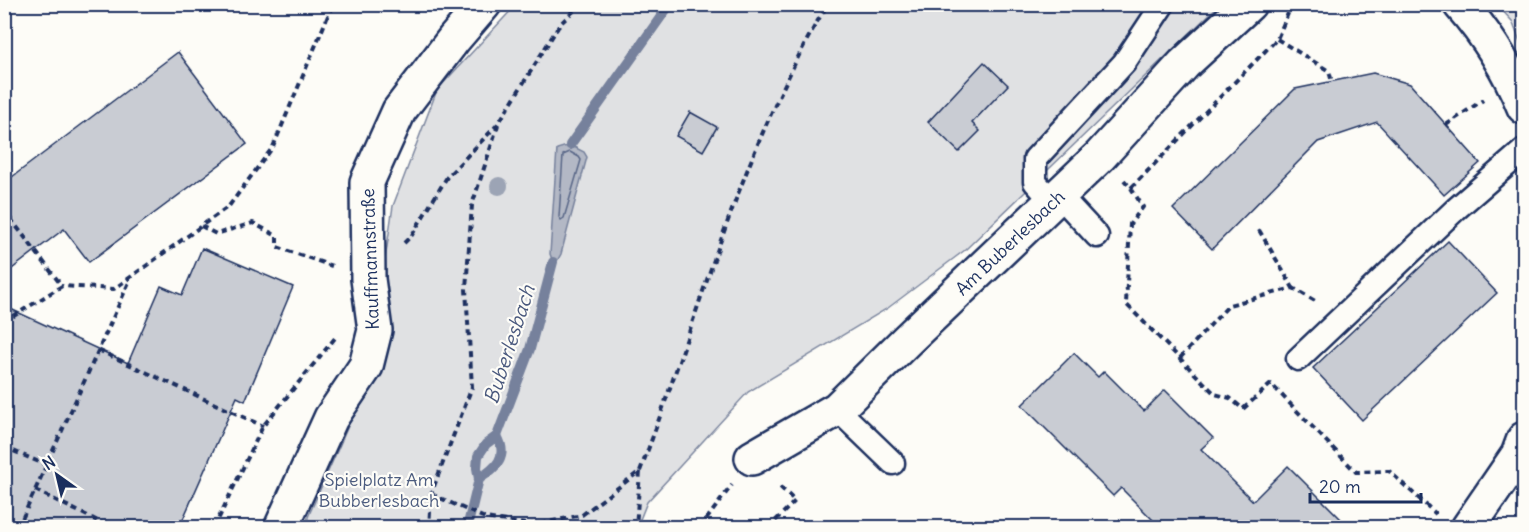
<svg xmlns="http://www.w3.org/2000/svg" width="1529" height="532" viewBox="0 0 1529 532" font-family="Delius,sans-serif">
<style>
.green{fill:#e0e1e3;stroke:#7e88a0;stroke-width:1.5}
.water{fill:#b3b8c5;stroke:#76819c;stroke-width:1.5}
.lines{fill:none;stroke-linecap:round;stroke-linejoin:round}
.shore{stroke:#586687;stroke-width:1.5}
.stream{stroke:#76819c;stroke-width:10}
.building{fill:#c9ccd3;stroke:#1b2f5e;stroke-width:1.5}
.service-casing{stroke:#1b2f5e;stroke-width:27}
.minor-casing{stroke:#1b2f5e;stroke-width:38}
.path{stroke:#1b2f5e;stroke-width:4;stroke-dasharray:6 4.5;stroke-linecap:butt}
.service{stroke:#fdfcf7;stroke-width:22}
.minor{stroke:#fdfcf7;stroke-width:33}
.tree{fill:#9ca4b5}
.labels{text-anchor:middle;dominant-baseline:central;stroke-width:4.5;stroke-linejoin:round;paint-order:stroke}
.street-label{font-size:18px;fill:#1b2f5e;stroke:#fdfcf7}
.park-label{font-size:18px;fill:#4c5c7f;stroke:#fdfcf7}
.water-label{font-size:20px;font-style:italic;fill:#49587d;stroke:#fdfcf7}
</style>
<rect width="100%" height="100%" fill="#fdfcf7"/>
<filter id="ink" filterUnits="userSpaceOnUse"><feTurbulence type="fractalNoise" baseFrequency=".0167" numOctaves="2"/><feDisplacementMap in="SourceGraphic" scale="12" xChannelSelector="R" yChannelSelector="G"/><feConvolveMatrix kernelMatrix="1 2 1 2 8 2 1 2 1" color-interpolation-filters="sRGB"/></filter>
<g filter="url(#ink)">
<g class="green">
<path d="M 516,5 L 1219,5 L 965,250 L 888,308 L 748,392 L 647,502 L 637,527 L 307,528 L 308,517 L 367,383 L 393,206 L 437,90 Z"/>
<path d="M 1497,5 L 1524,5 L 1524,52 L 1512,21 Z"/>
</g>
<path class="water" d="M 570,145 L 584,152 L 587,157 L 561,254 L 557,261 L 553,262 L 550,254 L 557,149 Z"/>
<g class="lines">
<path class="shore" d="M 570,152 L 579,157 L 581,160 L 564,218 L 561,220 L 559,217 L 563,155 Z"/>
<g class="stream">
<path d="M 570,145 L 670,4"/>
<path d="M 479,479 C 496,468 509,457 497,436 L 530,349 L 553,262"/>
<path d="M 467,528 L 479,479 L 477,468 L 478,456 L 486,444 L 497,436"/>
</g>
</g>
<g class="building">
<path d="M 178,52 L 247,144 L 89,262 L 64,229 L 4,275 L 4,183 Z"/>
<path d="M 984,62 L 1008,85 L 972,123 L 980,131 L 959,152 L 928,122 Z"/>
<path d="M 1373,73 L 1410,84 L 1480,163 L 1444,195 L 1377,122 L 1318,142 L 1212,249 L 1173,209 L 1295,89 Z"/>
<path d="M 690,112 L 717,127 L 703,151 L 676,136 Z"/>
<path d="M 1448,241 L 1497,293 L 1362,420 L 1313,368 Z"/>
<path d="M 202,248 L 293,287 L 245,401 L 237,397 L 179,528 L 4,528 L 4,306 L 128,363 L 161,286 L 182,295 Z"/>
<path d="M 1074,353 L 1098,377 L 1104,371 L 1144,411 L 1165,390 L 1213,438 L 1201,449 L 1253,501 L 1288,466 L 1350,528 L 1161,528 L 1121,488 L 1113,496 L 1022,405 Z"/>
</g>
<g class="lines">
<defs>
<g id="service">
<path d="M 1059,195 L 1097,236"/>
<path d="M 1052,201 L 1035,182 L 1035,159 L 1124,63 L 1163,4"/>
<path d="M 1298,359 L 1456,209 L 1524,150"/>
<path d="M 837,409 L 893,463"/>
</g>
<g id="minor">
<path d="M 1460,4 C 1487,35 1509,70 1524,107"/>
<path id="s1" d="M 752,458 L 837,409 L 908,339 L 1100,156 L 1184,64 L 1249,4"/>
<path d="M 281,528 L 331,418 L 366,366 L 375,330 L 368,279 L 367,182 L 399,111 L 454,39 L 484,4"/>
<path d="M 1468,528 L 1518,455 L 1524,439"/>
</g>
</defs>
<use href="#service" class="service-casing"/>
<use href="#minor" class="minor-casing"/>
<g class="path">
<path d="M 1277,39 L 1329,71 L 1332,82"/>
<path d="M 1446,125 L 1483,100"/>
<path d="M 1124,180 L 1131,188 L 1143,207 L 1130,224 L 1126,304 L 1215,394 L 1230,398 L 1243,409 L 1271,384 L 1356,472 L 1389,471 L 1436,514"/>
<path d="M 1131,188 L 1277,39 L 1292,4"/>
<path d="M 4,210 L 62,286"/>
<path d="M 201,226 L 216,234 L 253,223 L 277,236 L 277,247 L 332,266"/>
<path d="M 1259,230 L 1293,288"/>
<path d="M 404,243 L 412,235 L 447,177 L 498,124 L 560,24 L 581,4"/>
<path d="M 4,322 L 62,286 L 114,289 L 229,206 L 273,147 L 333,4"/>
<path d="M 98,350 L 263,426"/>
<path d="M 1180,358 L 1229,305 L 1293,288 L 1315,301"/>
<path d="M 4,447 L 46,465"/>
<path d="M 640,471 C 686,350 721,223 775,105 C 792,69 807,37 828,4"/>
<path d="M 35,490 L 112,528"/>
<path d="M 431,494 L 485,518 L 534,525 L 582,515 L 640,471 L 636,528"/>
<path d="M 18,528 L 130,280"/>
<path d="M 214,528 L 263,426 L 335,338"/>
<path d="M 429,528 L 431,494 L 472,387 L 466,289 L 472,205 L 498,125"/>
<path d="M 700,528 L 732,485"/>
<path d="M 768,528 L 795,501 L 778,485"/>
</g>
<use href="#service" class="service"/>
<use href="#minor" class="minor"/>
</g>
<circle class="tree" cx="499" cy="186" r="9"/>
</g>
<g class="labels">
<g class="street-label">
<text stroke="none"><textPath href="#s1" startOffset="338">Am Buberlesbach</textPath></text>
<text transform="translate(370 259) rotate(-92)">Kauffmannstraße</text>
</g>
<g class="park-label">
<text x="379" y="479">Spielplatz Am<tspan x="379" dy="21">Bubberlesbach</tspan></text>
</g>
<g class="water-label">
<text transform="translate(509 344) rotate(-72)">Buberlesbach</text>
</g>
</g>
<rect width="1529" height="532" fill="none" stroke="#fdfcf7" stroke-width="24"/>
<rect x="12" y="12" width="1505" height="508" fill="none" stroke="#1b2f5e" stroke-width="2" filter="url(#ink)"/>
<g transform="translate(57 475) rotate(326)" stroke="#fdfcf7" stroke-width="4.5" paint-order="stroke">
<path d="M0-4.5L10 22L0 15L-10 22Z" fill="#1b2f5e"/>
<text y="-9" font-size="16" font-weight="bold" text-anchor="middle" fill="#1b2f5e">N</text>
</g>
<path d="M1310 493v9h111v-9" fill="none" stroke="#1b2f5e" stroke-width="3"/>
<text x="1319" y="493" font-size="18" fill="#1b2f5e" stroke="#fdfcf7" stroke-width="4.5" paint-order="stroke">20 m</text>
</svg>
